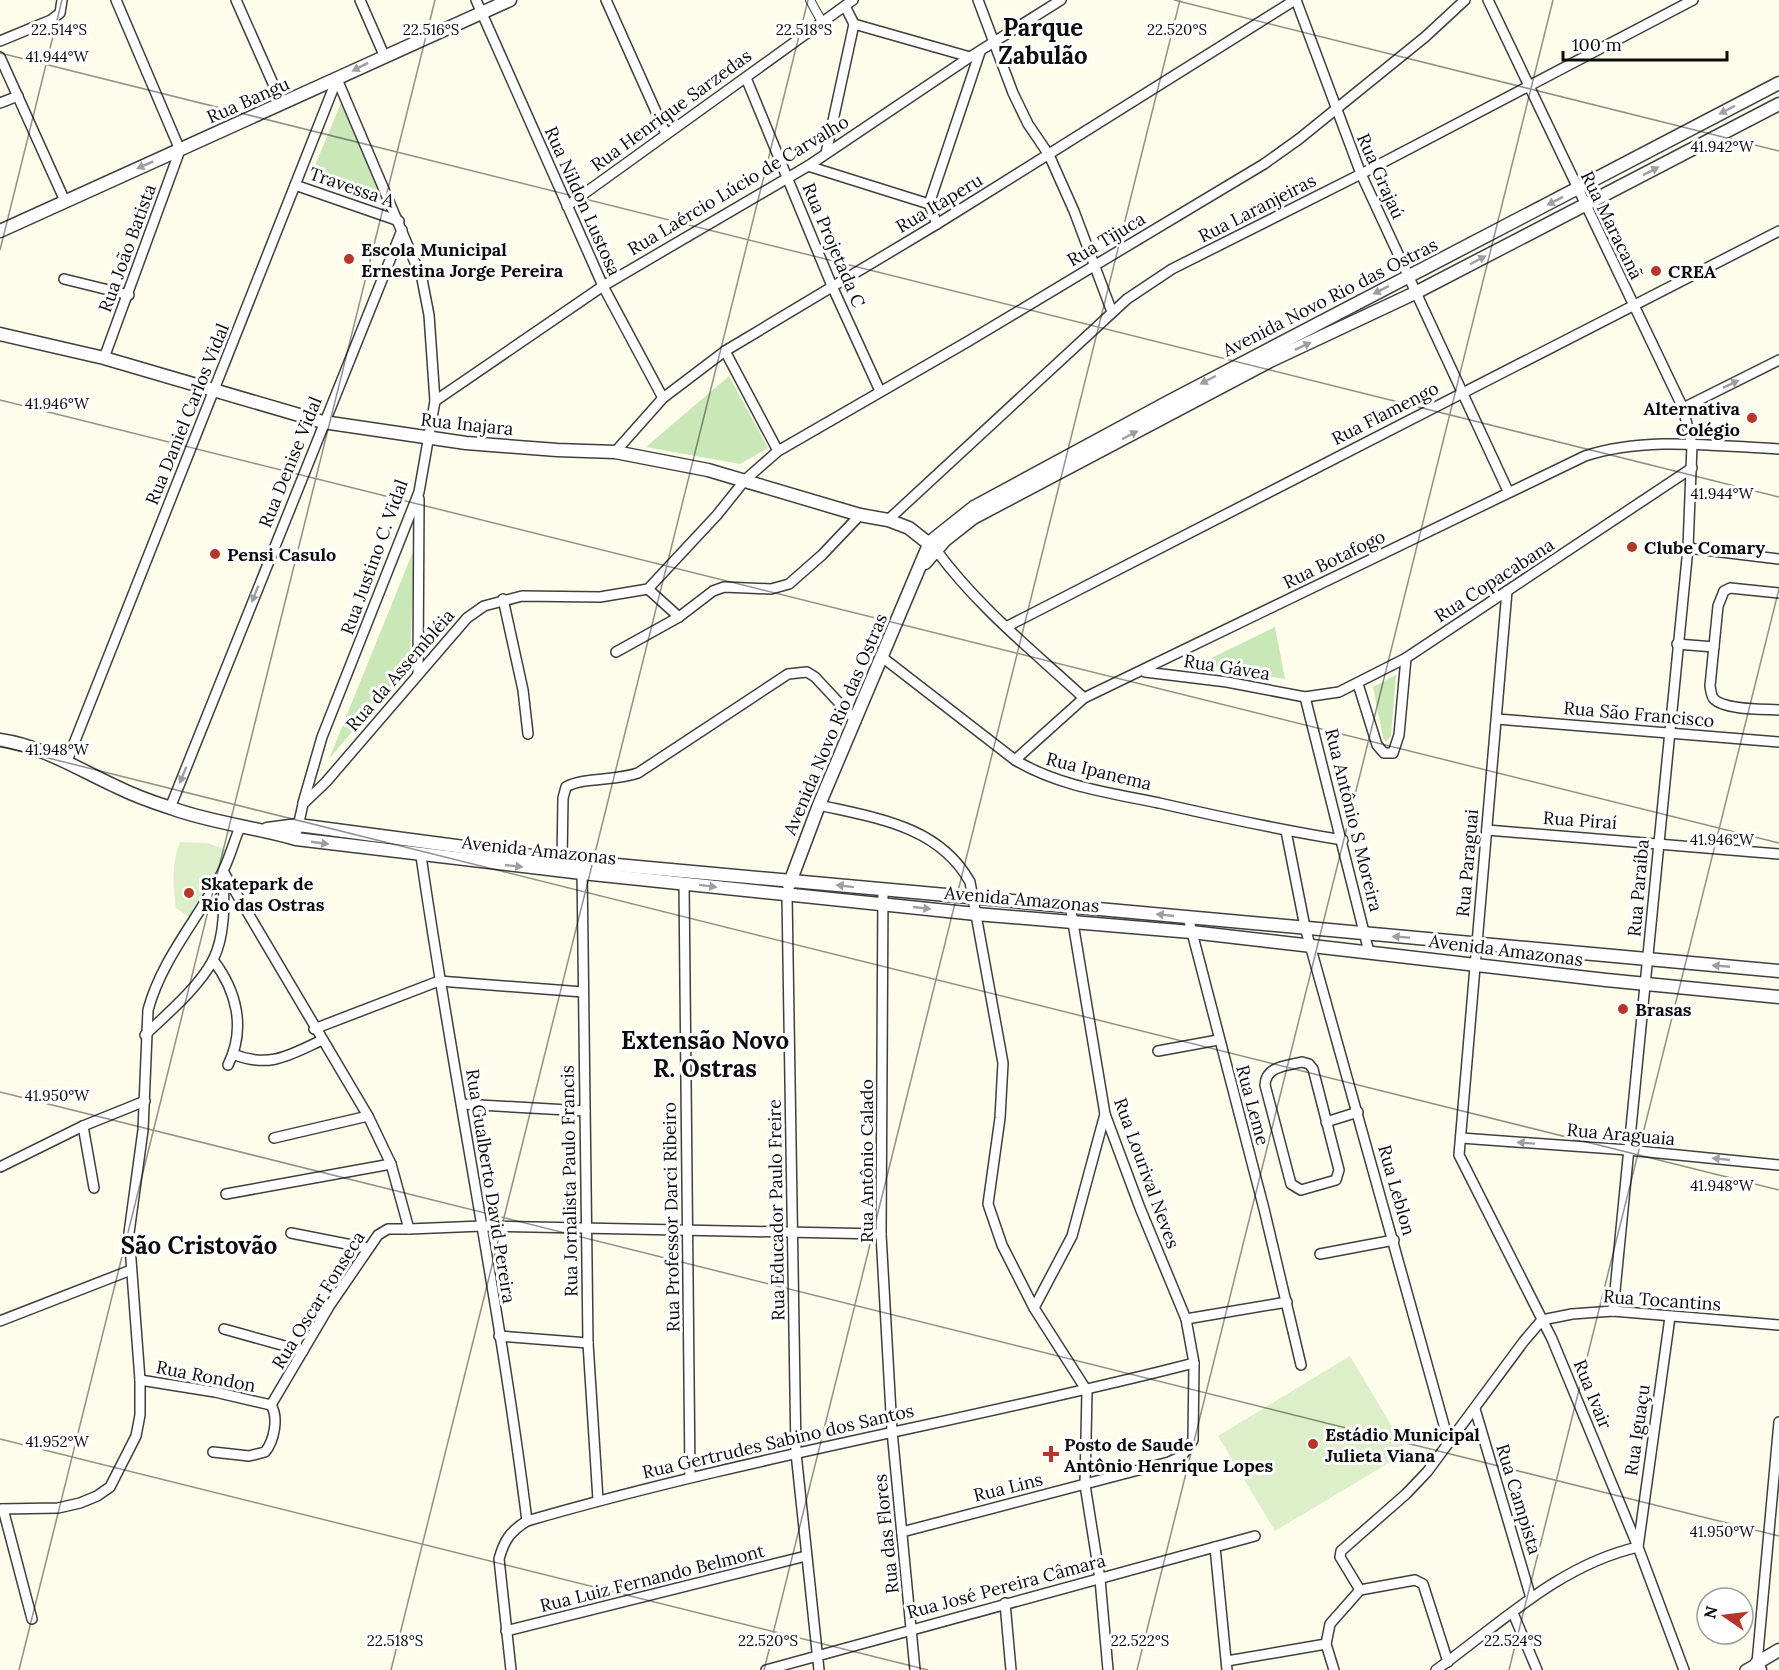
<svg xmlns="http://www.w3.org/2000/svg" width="1779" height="1670" viewBox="0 0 1779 1670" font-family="Lora,serif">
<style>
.park{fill:#c9e7b7}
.pitch{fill:#dcefc8}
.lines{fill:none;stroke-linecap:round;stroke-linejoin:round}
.pedestrian-casing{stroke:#3f3f3f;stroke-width:10}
.minor-casing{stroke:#3f3f3f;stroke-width:12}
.tertiary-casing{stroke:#3f3f3f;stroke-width:15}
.pedestrian{stroke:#fff;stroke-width:8}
.minor{stroke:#fff;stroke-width:9}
.tertiary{stroke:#fff;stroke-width:12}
.oneway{fill:#9e9e9e}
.ticks{fill:none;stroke:#0c0c0c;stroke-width:1.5;stroke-opacity:0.45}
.poi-dot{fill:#b73529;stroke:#fff;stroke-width:2}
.labels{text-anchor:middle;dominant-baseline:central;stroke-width:6;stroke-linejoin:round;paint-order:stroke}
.street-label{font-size:18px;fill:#0c0c0c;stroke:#fff}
.poi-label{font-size:18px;font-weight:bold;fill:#0c0c0c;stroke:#fff;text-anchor:start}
.district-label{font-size:24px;font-weight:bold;fill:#0c0c0c;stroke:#fff}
.ticks-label{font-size:15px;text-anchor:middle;fill:#0c0c0c;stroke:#fff;stroke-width:6;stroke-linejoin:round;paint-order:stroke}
</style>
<rect width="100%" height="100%" fill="#fefdeb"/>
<g class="park">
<path d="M 341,103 L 387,208 L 311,175 Z"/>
<path d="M 729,376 L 768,448 L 740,464 L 646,447 Z"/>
<path d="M 414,549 L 410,663 L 329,759 Z"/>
<path d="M 1275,627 L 1285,679 L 1199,664 Z"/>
<path d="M 1396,675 L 1391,736 L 1386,742 L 1383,737 L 1373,687 Z"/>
</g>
<g class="pitch">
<path d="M 180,842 L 207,843 L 227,850 L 191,918 L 176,908 C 173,883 171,866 180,842 Z"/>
<path d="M 1350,1356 L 1407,1452 L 1275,1531 L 1218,1436 Z"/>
</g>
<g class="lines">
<defs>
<path id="pedestrian" d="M 810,0 L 822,22"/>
<g id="minor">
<path d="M 236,0 L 282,104"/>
<path d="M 360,0 L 384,55"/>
<path d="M 476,0 L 603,286 L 663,398"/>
<path d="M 606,0 L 666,134"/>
<path d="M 978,0 L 1013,93 L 1028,124 L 1049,155 L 1074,211 L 1112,312"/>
<path d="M 1296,0 L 1361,174 L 1508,491"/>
<path d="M 1488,0 L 1683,408 L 1692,445 L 1688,548 L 1613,1311"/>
<path d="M 854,24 L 970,57"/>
<path d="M 0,41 L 51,20 L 60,13 L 62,0"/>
<path d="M 0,57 L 65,201"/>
<path d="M 746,78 L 832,286 L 880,391"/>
<path d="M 0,103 L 18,96"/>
<path d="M 826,153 L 854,24 L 845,6"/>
<path d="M 808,166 L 929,204"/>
<path d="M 295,185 L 399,221"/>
<path d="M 567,206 L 853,0"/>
<path d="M 937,224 L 929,204 L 980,52"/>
<path d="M 64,279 L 129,295"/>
<path d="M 725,351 L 778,451"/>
<path d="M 104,358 L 180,150 L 116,0"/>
<path d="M 435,401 L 603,286 L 808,166 L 970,57 L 1061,0"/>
<path d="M 1683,408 L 1779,360"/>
<path d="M 615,452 L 663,398 L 725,351 L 937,224 L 1295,0"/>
<path d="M 888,520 L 1127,299 L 1172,269 L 1361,174 L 1693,0"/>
<path d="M 1688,548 L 1779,559"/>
<path d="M 936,550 C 978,607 1033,651 1084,698"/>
<path d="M 648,589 L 679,617"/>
<path d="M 1507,591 L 1459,1155 L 1552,1339 L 1638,1547 L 1684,1670"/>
<path d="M 1779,593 L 1730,588 L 1724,591 L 1718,606 L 1710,686 C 1711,691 1711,696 1714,699 C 1724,710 1764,709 1779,710"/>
<path d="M 503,599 L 523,690 L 528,734"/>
<path d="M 1006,627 L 1779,231"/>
<path d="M 1677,644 L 1714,647"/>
<path d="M 616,652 L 679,617 L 713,591 L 724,587 L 771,589 L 789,584 L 822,555 L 860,515"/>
<path d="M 882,657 L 1015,760 C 1058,786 1110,793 1159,803 C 1220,817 1281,830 1343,840"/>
<path d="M 1145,672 L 1227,682 L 1305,697 L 1339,692 L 1406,658 L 1692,468"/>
<path d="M 418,673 L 419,499"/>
<path d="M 1358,684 L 1377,745 L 1384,753 L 1393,753 L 1399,735 L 1406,658"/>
<path d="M 1305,697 L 1369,952"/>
<path d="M 1497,719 L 1779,742"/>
<path d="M 1015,760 L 1084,698 L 1585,456 C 1646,436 1715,446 1779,449"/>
<path d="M 67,761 L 337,79"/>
<path d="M 303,803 L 322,737 L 419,492 L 435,401 L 429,315 L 422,279 L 337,79"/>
<path d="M 819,805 C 876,818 939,826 970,882 L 1003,1063 L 1000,1118 L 988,1204 L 1002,1245 L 1034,1308 L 1087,1391 L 1085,1485 L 1100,1579 L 1108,1670"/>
<path d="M 170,808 L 402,230"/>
<path d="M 1487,830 L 1779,854"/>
<path d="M 297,831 L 303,804 L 326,782 L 467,618 L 484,606 L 522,596 L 600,597 L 648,589 L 717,515 L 745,480 L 778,451 L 967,342 L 1264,164 L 1299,139 L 1425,37 L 1465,0"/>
<path d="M 1286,831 L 1305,927 L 1449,1443"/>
<path d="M 421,856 C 453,1078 499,1298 527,1521"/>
<path d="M 562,860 L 563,798 L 566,787 C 583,777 616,781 638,773 L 788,674 L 807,672 L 815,677 L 856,721"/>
<path d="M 582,867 L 588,1343 L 598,1500"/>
<path d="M 223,871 L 368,1116 L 391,1164 L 409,1229 L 388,1229 L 378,1235 L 330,1305 L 271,1405"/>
<path d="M 684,883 L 690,1477"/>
<path d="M 883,890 L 881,1234 L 892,1431 L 915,1670"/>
<path d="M 787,895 L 796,1453 L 819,1670"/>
<path d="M 1188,917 L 1264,1209 L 1301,1365"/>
<path d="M 213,960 C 237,991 246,1029 228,1065"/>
<path d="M 314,1029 L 439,981 L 583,992"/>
<path d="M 145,1035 C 167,1014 199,987 213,960 C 226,934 224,901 223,873"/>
<path d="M 1158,1051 L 1218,1040"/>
<path d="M 233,1054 C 269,1069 290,1055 322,1040"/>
<path d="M 1302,1062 L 1309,1064 L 1313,1069 L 1339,1170 L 1336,1180 L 1301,1190 L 1291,1184 L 1265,1085 C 1266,1066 1286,1066 1302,1062 Z"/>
<path d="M 462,1104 L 585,1111"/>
<path d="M 1326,1122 L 1358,1112"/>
<path d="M 83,1126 L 94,1188"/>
<path d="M 274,1138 L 368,1116"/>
<path d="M 1461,1138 L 1628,1150 L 1779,1165"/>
<path d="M 0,1167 L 83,1126 L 145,1101"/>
<path d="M 226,1194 L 391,1164"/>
<path d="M 409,1229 L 482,1226 L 881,1234"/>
<path d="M 291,1233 L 367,1248"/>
<path d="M 1320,1254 L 1394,1240"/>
<path d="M 1034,1308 L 1072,1236 L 1105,1114"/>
<path d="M 1186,1319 L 1287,1302"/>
<path d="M 0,1321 L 131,1270"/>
<path d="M 224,1329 L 303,1351"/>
<path d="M 499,1336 L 588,1343"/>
<path d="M 140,1380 L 215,1392 L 271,1405 C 279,1418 274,1441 265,1452 L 249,1456 L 213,1452"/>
<path d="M 1475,1409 L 1531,1598"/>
<path d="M 0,1509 L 58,1508 L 80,1503 L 97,1496 L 110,1487 L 136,1436 L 140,1415 L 140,1380 L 129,1233 L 143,1130 L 148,1010 C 162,958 199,918 223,871 C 230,857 234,841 240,827"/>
<path d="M 3,1509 L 32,1619"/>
<path d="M 902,1532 L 1169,1462 L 1182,1456 L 1193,1440 L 1194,1363 L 1186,1319 L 1140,1208 L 1105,1114 L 1070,905"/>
<path d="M 1215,1547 L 1227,1670"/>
<path d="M 1360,1590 L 1340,1557 L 1341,1551 L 1406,1494 L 1427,1472 L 1524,1341 L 1542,1320 L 1572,1314 L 1613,1311 L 1779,1325"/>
<path d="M 1005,1603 L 1011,1670"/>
<path d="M 1513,1613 L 1537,1670"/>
<path d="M 506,1631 L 806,1556"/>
<path d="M 1326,1644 L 1334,1670"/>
<path d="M 1227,1661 L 1326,1644 L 1330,1624 L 1360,1590 L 1415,1580 L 1423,1584 L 1448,1662"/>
<path d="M 511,1670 L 499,1559 C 504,1541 510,1531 527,1521 C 747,1457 973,1420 1194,1363"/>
<path d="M 766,1670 L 1255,1536"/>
<path d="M 1436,1670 C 1500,1624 1559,1565 1638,1547 L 1670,1317"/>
<path d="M 1745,1670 L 1757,1663 L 1779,1422"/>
</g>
<g id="tertiary">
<path d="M 0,231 L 510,0"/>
<path d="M 0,334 L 104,358 L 323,422 L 466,443 L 557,450 L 615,452 L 708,470 L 860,515 L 888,520 L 909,528 L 933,547"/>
<path d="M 925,563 L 945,540 L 973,518 L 1270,361 L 1417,292 L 1779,104"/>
<path d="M 0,740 C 42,746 78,769 115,786 C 133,795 152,802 171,808 C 212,823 255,827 296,839 L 582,873 L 976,914 L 1191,932 L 1606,980 L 1779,997"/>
<path d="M 267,829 L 298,825 L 562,860 L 1779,971"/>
<path d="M 789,885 L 819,805 L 930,542 L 974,507 L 1170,401 L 1779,83"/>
<path d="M 1760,1670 L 1757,1663 L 1779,1650"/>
</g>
</defs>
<use href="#pedestrian" class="pedestrian-casing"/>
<use href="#minor" class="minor-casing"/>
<use href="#tertiary" class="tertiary-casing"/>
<use href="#pedestrian" class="pedestrian"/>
<use href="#minor" class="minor"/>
<use href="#tertiary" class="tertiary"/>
</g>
<defs><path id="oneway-solid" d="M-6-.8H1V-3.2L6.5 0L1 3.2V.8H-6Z" transform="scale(1.5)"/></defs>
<g class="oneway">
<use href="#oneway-solid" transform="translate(360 67) rotate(153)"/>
<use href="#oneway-solid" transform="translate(1727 110) rotate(152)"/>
<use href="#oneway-solid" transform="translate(145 165) rotate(156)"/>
<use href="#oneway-solid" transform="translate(1651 171) rotate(-27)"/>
<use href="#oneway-solid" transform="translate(1555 201) rotate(153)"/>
<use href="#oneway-solid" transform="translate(1478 260) rotate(-28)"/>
<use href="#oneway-solid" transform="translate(1381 290) rotate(153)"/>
<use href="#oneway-solid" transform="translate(1303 346) rotate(-25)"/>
<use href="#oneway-solid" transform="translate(1208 380) rotate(152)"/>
<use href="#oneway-solid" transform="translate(1731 384) rotate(-26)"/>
<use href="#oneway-solid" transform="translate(1130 435) rotate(-28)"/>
<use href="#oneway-solid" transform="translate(255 594) rotate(112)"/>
<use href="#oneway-solid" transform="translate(183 775) rotate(112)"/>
<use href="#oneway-solid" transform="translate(320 843) rotate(8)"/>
<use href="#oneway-solid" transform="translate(514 866) rotate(6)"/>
<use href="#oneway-solid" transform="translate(708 886) rotate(7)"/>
<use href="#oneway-solid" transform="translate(845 886) rotate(-173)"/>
<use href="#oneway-solid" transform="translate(922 908) rotate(6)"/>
<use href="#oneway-solid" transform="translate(1165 915) rotate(-174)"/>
<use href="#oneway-solid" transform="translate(1401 937) rotate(-175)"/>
<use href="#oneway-solid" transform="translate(1721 966) rotate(-175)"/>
<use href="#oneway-solid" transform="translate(1526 1143) rotate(-176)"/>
<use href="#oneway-solid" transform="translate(1721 1159) rotate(-174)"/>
</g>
<path class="ticks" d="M 1174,0 L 1779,151M 0,53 L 1779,497M 0,250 L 62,0M 0,400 L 1779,843M 0,746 L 1779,1190M 0,1092 L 1779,1536M 0,1439 L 928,1670M 19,1670 L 435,0M 391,1670 L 808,0M 764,1670 L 1180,0M 1137,1670 L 1553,0M 1509,1670 L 1779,589"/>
<g class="poi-dot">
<circle cx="349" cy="259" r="6"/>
<circle cx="1656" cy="271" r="6"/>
<circle cx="1752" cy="418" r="6"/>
<circle cx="1632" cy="547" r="6"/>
<circle cx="215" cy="554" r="6"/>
<circle cx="189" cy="893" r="6"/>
<circle cx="1623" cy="1009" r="6"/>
<circle cx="1313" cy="1444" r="6"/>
<path d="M1048 1445h6v6h6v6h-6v6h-6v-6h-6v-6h6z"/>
</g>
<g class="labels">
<g class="street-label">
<text transform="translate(248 100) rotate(-24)">Rua Bangu</text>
<text transform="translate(671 110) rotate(-36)">Rua Henrique Sarzedas</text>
<text transform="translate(1381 176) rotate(66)">Rua Grajaú</text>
<text transform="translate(738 185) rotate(-31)">Rua Laércio Lúcio de Carvalho</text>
<text transform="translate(352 187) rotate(19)">Travessa A</text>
<text transform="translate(583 201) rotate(66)">Rua Nildon Lustosa</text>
<text transform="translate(939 203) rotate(-31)">Rua Itaperu</text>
<text transform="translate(1257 208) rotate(-27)">Rua Laranjeiras</text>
<text transform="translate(1612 225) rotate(64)">Rua Maracanã</text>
<text transform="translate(1106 239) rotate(-31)">Rua Tijuca</text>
<text transform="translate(834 245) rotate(67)">Rua Projetada C</text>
<text transform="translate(127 248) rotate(-70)">Rua João Batista</text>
<text transform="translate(1330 297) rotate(-27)">Avenida Novo Rio das Ostras</text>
<text transform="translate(1385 413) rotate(-27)">Rua Flamengo</text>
<text transform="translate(187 414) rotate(-68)">Rua Daniel Carlos Vidal</text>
<text transform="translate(467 424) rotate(6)">Rua Inajara</text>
<text transform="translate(290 462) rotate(-68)">Rua Denise Vidal</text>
<text transform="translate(374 557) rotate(-70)">Rua Justino C. Vidal</text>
<text transform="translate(1334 559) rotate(-26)">Rua Botafogo</text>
<text transform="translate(1494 580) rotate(-33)">Rua Copacabana</text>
<text transform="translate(1227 667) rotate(9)">Rua Gávea</text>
<text transform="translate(400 670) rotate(-49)">Rua da Assembléia</text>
<text transform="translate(1639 714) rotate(5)">Rua São Francisco</text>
<text transform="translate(835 724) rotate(-67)">Avenida Novo Rio das Ostras</text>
<text transform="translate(1099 771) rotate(14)">Rua Ipanema</text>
<text transform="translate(1354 820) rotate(76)">Rua Antônio S Moreira</text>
<text transform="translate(1580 820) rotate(4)">Rua Piraí</text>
<text transform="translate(539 850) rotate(6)">Avenida Amazonas</text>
<text transform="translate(1467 863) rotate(-85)">Rua Paraguai</text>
<text transform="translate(1638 888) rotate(-85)">Rua Paraíba</text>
<text transform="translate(1022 899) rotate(5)">Avenida Amazonas</text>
<text transform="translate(1506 950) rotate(7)">Avenida Amazonas</text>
<text transform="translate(1253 1105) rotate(75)">Rua Leme</text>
<text transform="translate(1621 1134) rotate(5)">Rua Araguaia</text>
<text transform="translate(866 1161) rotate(-90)">Rua Antônio Calado</text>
<text transform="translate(1147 1173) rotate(70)">Rua Lourival Neves</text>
<text transform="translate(569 1181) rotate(-91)">Rua Jornalista Paulo Francis</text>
<text transform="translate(491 1186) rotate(81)">Rua Gualberto David Pereira</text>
<text transform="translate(1397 1190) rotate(74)">Rua Leblon</text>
<text transform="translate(776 1210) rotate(-91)">Rua Educador Paulo Freire</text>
<text transform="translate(671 1217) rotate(-91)">Rua Professor Darci Ribeiro</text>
<text transform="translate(318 1300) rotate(-58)">Rua Oscar Fonseca</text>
<text transform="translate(1662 1300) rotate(4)">Rua Tocantins</text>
<text transform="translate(206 1376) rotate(11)">Rua Rondon</text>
<text transform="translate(1593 1394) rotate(68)">Rua Ivair</text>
<text transform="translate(1637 1430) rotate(-82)">Rua Iguaçu</text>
<text transform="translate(778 1441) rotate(-13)">Rua Gertrudes Sabino dos Santos</text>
<text transform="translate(1008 1487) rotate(-14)">Rua Lins</text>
<text transform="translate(1519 1499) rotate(73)">Rua Campista</text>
<text transform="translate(886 1534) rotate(-96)">Rua das Flores</text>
<text transform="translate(652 1578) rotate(-14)">Rua Luiz Fernando Belmont</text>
<text transform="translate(1006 1586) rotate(-15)">Rua José Pereira Câmara</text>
</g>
<g class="poi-label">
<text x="361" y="249">Escola Municipal<tspan x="361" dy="21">Ernestina Jorge Pereira</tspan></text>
<text x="1668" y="271">CREA</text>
<text x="1740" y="408" text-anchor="end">Alternativa<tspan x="1740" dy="21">Colégio</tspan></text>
<text x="1644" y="547">Clube Comary</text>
<text x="227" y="554">Pensi Casulo</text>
<text x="201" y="883">Skatepark de<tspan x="201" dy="21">Rio das Ostras</tspan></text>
<text x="1635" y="1009">Brasas</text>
<text x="1325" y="1434">Estádio Municipal<tspan x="1325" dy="21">Julieta Viana</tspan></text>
<text x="1064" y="1444">Posto de Saude<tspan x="1064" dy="21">Antônio Henrique Lopes</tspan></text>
</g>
<g class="district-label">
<text x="1043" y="27">Parque<tspan x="1043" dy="28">Zabulão</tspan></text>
<text x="705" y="1040">Extensão Novo<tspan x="705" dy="28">R. Ostras</tspan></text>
<text x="199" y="1245">São Cristovão</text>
</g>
</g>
<g class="ticks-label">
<text x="59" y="35">22.514°S</text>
<text x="431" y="35">22.516°S</text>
<text x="804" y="35">22.518°S</text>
<text x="1177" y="35">22.520°S</text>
<text x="57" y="62">41.944°W</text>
<text x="1722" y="152">41.942°W</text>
<text x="57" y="409">41.946°W</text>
<text x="1722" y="499">41.944°W</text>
<text x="57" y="755">41.948°W</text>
<text x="1722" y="845">41.946°W</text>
<text x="57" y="1101">41.950°W</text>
<text x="1722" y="1191">41.948°W</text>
<text x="57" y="1447">41.952°W</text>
<text x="1722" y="1537">41.950°W</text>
<text x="395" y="1646">22.518°S</text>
<text x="768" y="1646">22.520°S</text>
<text x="1140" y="1646">22.522°S</text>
<text x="1513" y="1646">22.524°S</text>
</g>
<g transform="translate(1725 1616) rotate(284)"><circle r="28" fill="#ffffff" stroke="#9e9e9e" stroke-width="1.5"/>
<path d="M0-4.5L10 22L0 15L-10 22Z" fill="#b73529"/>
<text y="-9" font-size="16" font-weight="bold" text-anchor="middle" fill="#0c0c0c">N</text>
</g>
<path d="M1563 51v9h164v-9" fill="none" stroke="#0c0c0c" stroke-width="3"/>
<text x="1572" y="51" font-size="18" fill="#0c0c0c" stroke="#ffffff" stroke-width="4.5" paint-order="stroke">100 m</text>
</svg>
